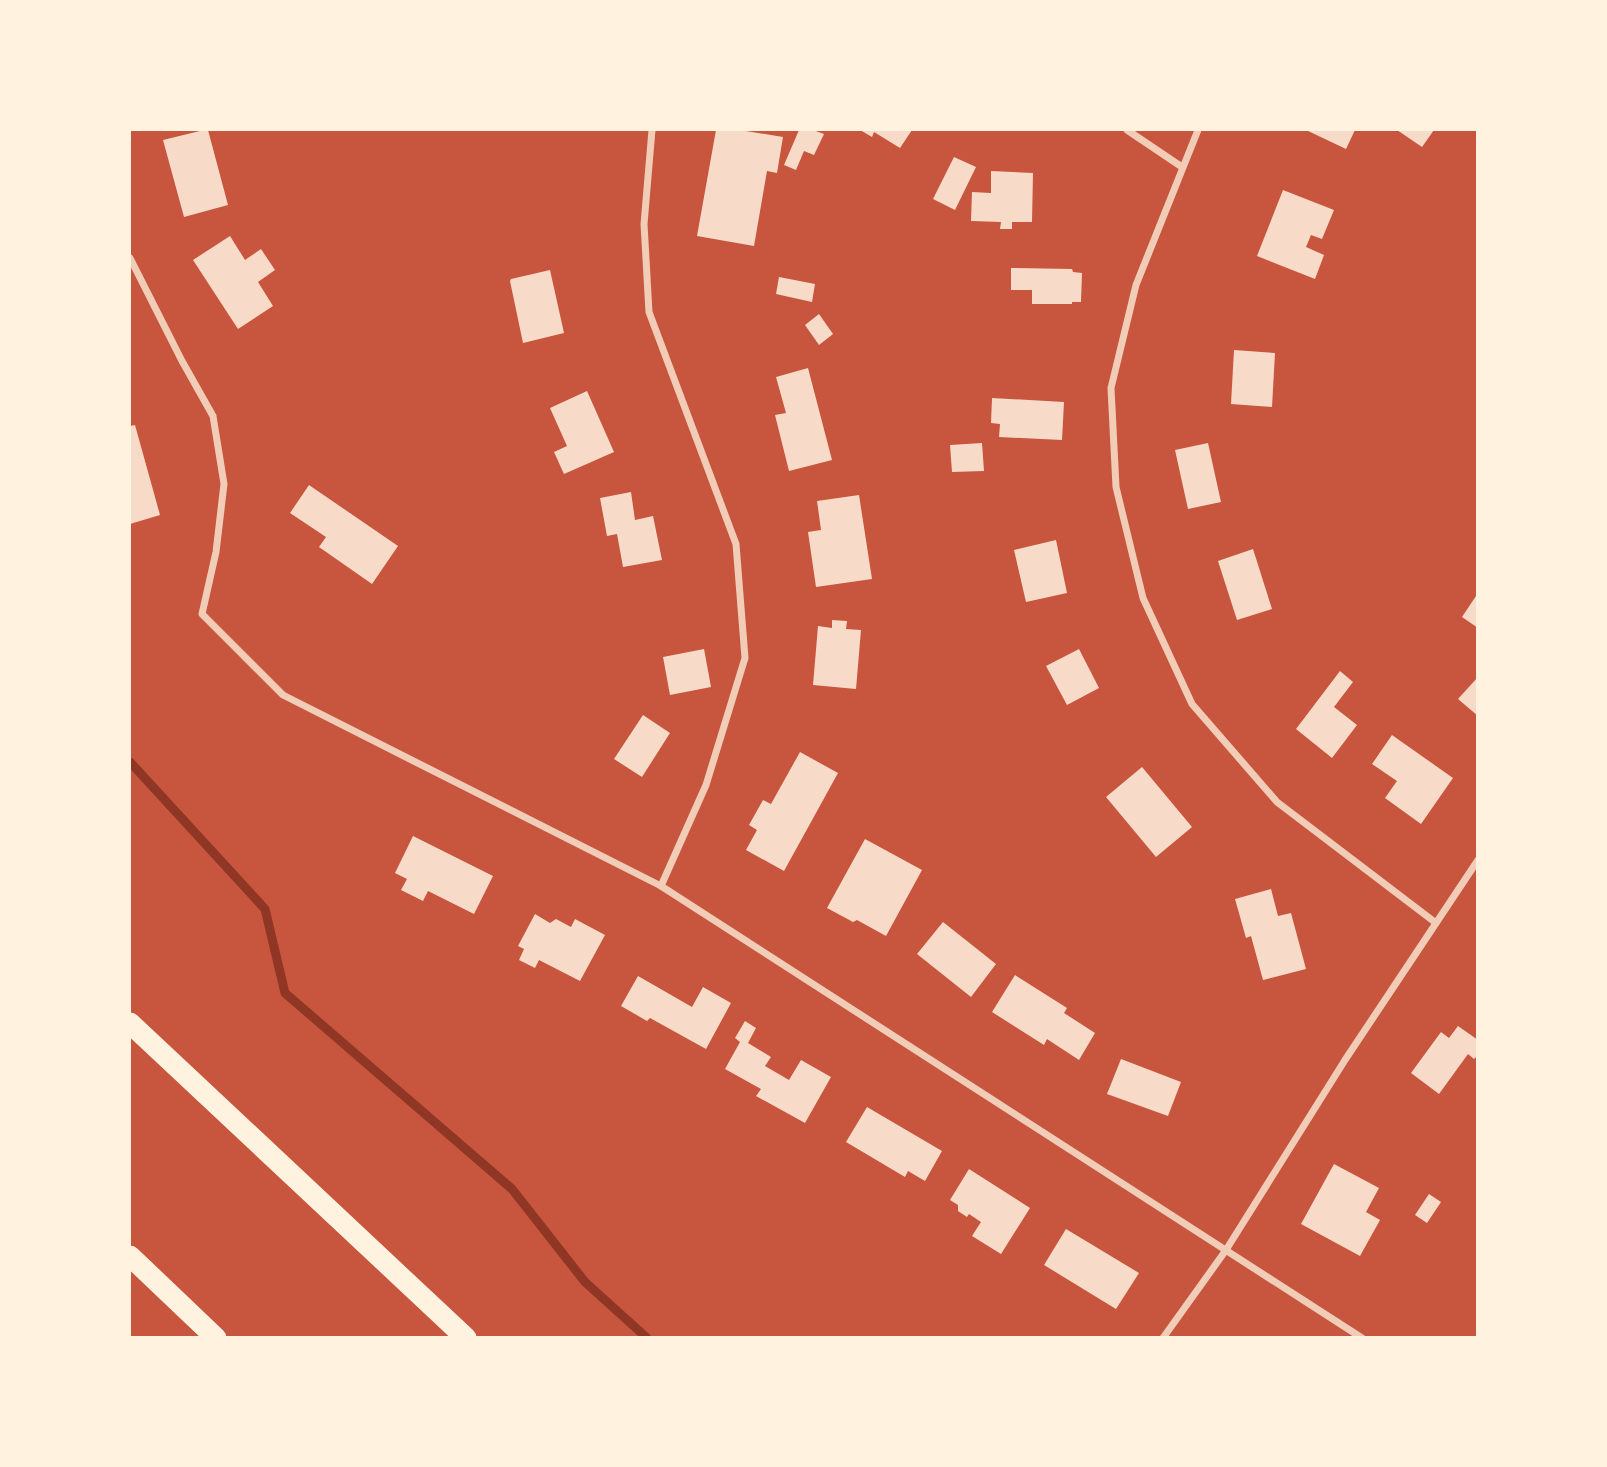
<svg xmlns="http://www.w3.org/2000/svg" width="1607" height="1467" viewBox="0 0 1607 1467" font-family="'Sofia Sans Condensed',sans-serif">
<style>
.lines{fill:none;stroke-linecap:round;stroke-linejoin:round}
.stream{stroke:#8f3625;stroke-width:9}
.building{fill:#f7dbc8}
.minor{stroke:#f1ccb7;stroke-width:7}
.motorway{stroke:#fff3e0;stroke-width:21}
</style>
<rect width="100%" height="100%" fill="#c8553d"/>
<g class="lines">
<path class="stream" d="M 130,762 L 265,909 L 285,993 L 512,1189 L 585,1282 L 647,1338"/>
</g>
<g class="building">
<path d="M 204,130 L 208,130 L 228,205 L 184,217 L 163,140 Z"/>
<path d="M 716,130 L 740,130 L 783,137 L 777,173 L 767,171 L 754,246 L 697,236 Z"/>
<path d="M 799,130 L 813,130 L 824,134 L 814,155 L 804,151 L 796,170 L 784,165 Z"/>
<path d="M 860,130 L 912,130 L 900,148 L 874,132 L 872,137 Z"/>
<path d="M 1306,130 L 1355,130 L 1346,149 Z"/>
<path d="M 1397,130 L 1434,130 L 1422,147 Z"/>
<path d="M 954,157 L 976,167 L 955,210 L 933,199 Z"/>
<path d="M 991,171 L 1033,173 L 1032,222 L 1012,222 L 1012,229 L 1000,229 L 1001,222 L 971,221 L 972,192 L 991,193 Z"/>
<path d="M 1283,190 L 1334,210 L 1322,239 L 1311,235 L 1306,247 L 1324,255 L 1315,279 L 1257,256 Z"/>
<path d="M 230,236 L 245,260 L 261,249 L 275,270 L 258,282 L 273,306 L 238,329 L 193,260 Z"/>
<path d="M 1011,268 L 1072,269 L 1073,272 L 1082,273 L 1081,302 L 1072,302 L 1072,304 L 1032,304 L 1032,290 L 1011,290 Z"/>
<path d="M 550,270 L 564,333 L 523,343 L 510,281 L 511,279 Z"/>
<path d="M 779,277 L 815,284 L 812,302 L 776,294 Z"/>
<path d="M 819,314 L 833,334 L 819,345 L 805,325 Z"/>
<path d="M 1234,350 L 1275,353 L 1272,407 L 1231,404 Z"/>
<path d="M 808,368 L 832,460 L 789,471 L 775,415 L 786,413 L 776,377 Z"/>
<path d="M 587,391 L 614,452 L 564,474 L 554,452 L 567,446 L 550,408 Z"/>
<path d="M 992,398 L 1064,402 L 1062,440 L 999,437 L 1000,424 L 991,423 Z"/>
<path d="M 135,425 L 160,515 L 130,524 L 130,426 Z"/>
<path d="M 982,443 L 984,471 L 952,472 L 950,445 Z"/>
<path d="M 1208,443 L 1221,502 L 1188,509 L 1175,450 Z"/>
<path d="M 309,485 L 398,546 L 372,584 L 319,547 L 326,537 L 290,513 Z"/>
<path d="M 631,492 L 635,520 L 653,516 L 662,560 L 623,567 L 617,534 L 607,536 L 600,498 Z"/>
<path d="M 859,495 L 872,579 L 816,587 L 808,532 L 821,530 L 817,501 Z"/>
<path d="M 1056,540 L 1067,593 L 1026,602 L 1014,550 Z"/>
<path d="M 1253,549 L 1272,609 L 1237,620 L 1218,561 Z"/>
<path d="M 1476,596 L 1478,598 L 1478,628 L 1462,617 Z"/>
<path d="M 832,620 L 847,621 L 846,629 L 861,630 L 856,689 L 813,685 L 818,626 L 832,628 Z"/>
<path d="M 704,649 L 711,687 L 670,695 L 663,657 Z"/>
<path d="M 1079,649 L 1099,688 L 1067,705 L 1046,666 Z"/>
<path d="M 1340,671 L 1353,682 L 1334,707 L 1357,725 L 1332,758 L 1296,729 Z"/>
<path d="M 1478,677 L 1478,716 L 1458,699 Z"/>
<path d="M 643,715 L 670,733 L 642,777 L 614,759 Z"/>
<path d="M 1392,735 L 1453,778 L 1421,824 L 1385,798 L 1397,781 L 1372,764 Z"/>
<path d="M 800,752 L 838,773 L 784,871 L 746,850 L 757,830 L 749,825 L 763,800 L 771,804 Z"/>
<path d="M 1142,767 L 1192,827 L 1156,857 L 1106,797 Z"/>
<path d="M 413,836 L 493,876 L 474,914 L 428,891 L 423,901 L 401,890 L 407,879 L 395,873 Z"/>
<path d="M 865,839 L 922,870 L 886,936 L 857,920 L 853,922 L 827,908 Z"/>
<path d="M 1271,889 L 1278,916 L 1291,913 L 1306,969 L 1263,980 L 1251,936 L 1246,938 L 1235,899 Z"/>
<path d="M 535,914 L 550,923 L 556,919 L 571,927 L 575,919 L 605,935 L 580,981 L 539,960 L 535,968 L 519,960 L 524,949 L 518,946 Z"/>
<path d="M 943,922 L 996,964 L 971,997 L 917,954 Z"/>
<path d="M 1015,975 L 1067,1008 L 1064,1013 L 1095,1033 L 1079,1060 L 1047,1039 L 1044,1045 L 992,1012 Z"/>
<path d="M 638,976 L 692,1007 L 703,987 L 731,1003 L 706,1049 L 650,1018 L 647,1021 L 621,1006 Z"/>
<path d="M 745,1021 L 756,1028 L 748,1043 L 771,1057 L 765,1066 L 789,1080 L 801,1060 L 831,1077 L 805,1123 L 756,1096 L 761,1089 L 725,1069 L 740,1042 L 735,1038 Z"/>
<path d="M 1458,1026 L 1478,1040 L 1478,1055 L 1474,1059 L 1468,1054 L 1439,1094 L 1411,1073 L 1441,1032 L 1449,1038 Z"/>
<path d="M 1121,1059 L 1181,1082 L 1168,1116 L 1107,1094 Z"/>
<path d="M 867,1107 L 942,1151 L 925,1181 L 908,1171 L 905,1177 L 846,1142 Z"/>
<path d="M 1334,1164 L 1379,1188 L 1366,1212 L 1380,1220 L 1360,1256 L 1301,1224 Z"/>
<path d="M 969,1169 L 1030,1208 L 1001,1254 L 972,1236 L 981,1222 L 969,1214 L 967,1217 L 958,1211 L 958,1205 L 950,1200 Z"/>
<path d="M 1429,1194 L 1441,1202 L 1427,1223 L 1415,1215 Z"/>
<path d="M 1066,1229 L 1139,1273 L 1116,1309 L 1044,1265 Z"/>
</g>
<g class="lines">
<g class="minor">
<path d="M 652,130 L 644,224 L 649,312 L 736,544 L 745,658 L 706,785 L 661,886"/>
<path d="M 1127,130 L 1182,167"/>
<path d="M 1198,130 L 1136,285 L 1111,388 L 1116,487 L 1143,598 L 1192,704 L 1277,802 L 1436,923"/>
<path d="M 130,258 L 182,361 L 213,416 L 224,484 L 216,552 L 202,614 L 283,695 L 661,886 L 1362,1338"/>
<path d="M 1163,1338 L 1226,1250 L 1345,1060 L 1478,860"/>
</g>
<g class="motorway">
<path d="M 130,1023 L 466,1338"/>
<path d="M 130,1256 L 216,1338"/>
</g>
</g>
<rect width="1607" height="1467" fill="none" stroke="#fff3e0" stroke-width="262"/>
</svg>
